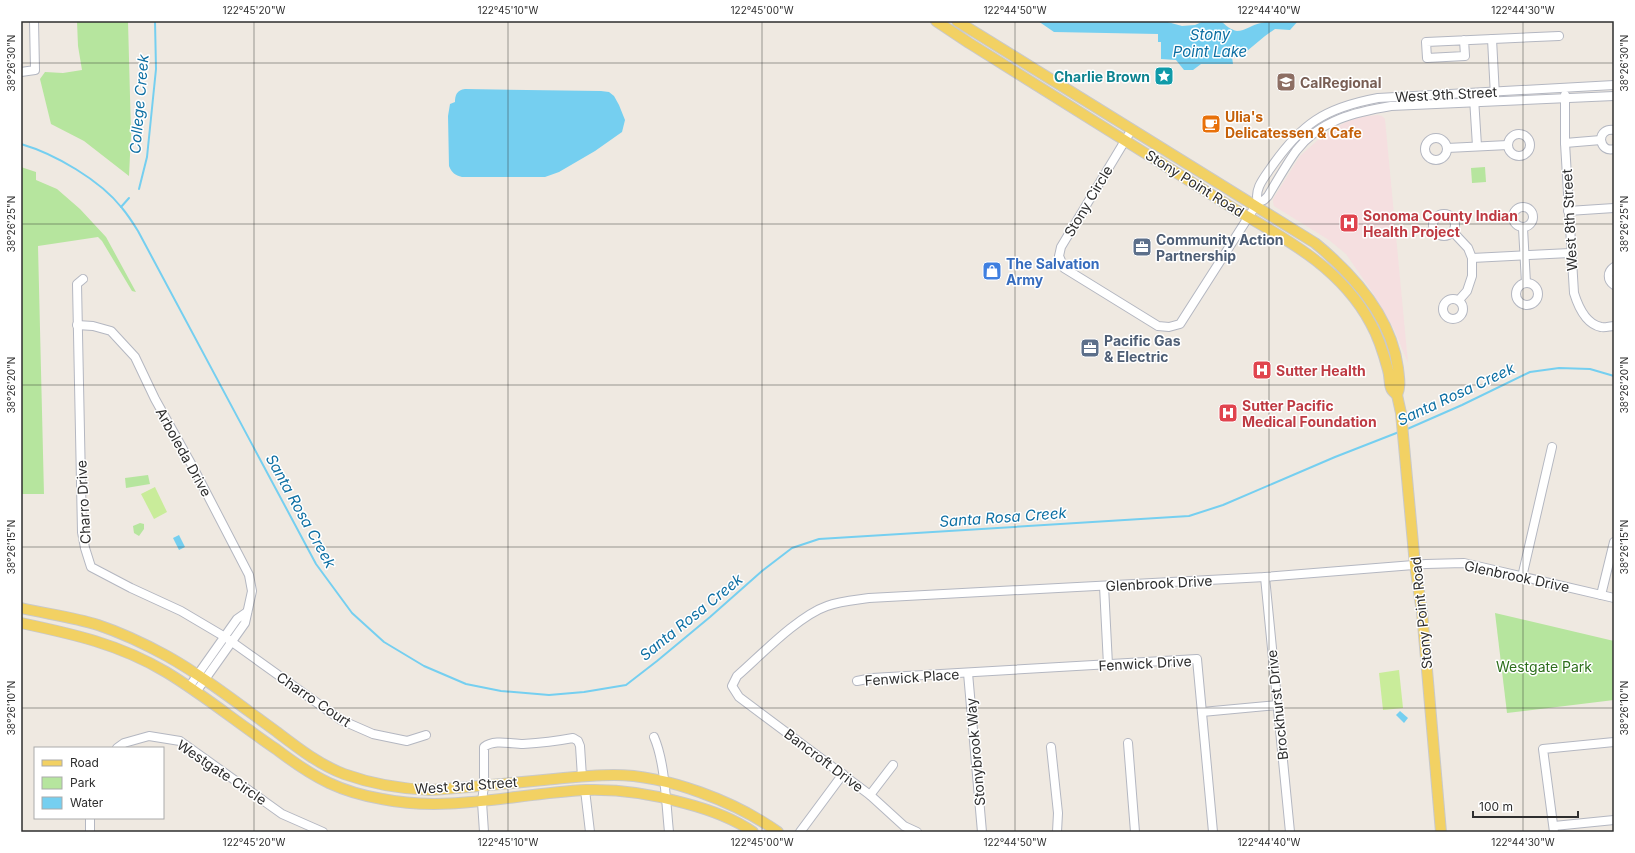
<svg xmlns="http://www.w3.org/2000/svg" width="1635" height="853" viewBox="0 0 1635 853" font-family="Inter,sans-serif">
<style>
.medical{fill:#f5dfe0}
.green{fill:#b6e59e}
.pitch{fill:#c9ec9a}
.water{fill:#75cff0}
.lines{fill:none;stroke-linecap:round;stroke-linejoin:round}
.stream{stroke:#75cff0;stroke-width:2}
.minor-casing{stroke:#b4b7c1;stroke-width:10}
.major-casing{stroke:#c9c9c9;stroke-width:12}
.minor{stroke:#fff;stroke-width:8}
.major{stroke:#f2d163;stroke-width:10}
.ticks{fill:none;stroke:#2e2e2e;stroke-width:1;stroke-opacity:0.45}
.labels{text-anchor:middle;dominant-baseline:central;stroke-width:3;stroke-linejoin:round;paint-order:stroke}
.culture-label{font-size:14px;font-weight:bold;fill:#0d838f;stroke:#fff;text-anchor:end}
.education-label{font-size:14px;font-weight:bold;fill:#785e54;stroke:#fff;text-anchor:start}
.street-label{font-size:14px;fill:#2e2e2e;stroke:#fff}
.food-label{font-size:14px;font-weight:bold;fill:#c56008;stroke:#fff;text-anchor:start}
.health-label{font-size:14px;font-weight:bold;fill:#be3a42;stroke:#fff;text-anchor:start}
.service-label{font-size:14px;font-weight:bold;fill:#4e5e75;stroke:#fff;text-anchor:start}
.shop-label{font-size:14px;font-weight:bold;fill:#366cbe;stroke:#fff;text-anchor:start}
.park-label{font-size:14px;fill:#2c6e1b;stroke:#fff}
.water-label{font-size:15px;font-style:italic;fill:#0d6fa3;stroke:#fff}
.neatline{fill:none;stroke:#2e2e2e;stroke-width:1.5}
.ticks-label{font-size:10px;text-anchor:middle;fill:#2e2e2e}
</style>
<rect width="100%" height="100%" fill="#efe9e1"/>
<path class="medical" d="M 1378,115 L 1382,116 L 1385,119 L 1408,363 L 1394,329 L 1373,293 L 1346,254 L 1329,240 L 1274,206 L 1273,202 L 1273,199 L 1300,156 L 1319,139 L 1333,129 L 1348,121 L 1359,117 Z"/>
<g class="green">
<path d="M 77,21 L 128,21 L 131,134 L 129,176 L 84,141 L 51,124 L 40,79 L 45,72 L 63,73 L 82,70 L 78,46 Z"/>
<path d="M 21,167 L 36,172 L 36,180 L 57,189 L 80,209 L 106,237 L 136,292 L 132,291 L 102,241 L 98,237 L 38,246 L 44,494 L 21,494 Z"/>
<path d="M 1485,167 L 1486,182 L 1472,183 L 1471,168 Z"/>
<path d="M 148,475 L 150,484 L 126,488 L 125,478 Z"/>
<path d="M 140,523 L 144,524 L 144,529 L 139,536 L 134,533 L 133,526 Z"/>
<path d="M 1495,613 L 1614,641 L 1614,700 L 1507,713 Z"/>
</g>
<g class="pitch">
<path d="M 155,487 L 167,512 L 154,519 L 141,494 Z"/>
<path d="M 1399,670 L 1403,708 L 1383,710 L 1379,673 Z"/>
</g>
<g class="water">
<path d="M 1038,21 L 1164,21 L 1182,26 L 1195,25 L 1204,21 L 1221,21 C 1225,25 1231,30 1237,31 C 1245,31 1253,24 1261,23 C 1271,20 1287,21 1298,21 L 1290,30 L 1275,29 L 1265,36 L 1241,56 L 1232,57 L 1233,64 L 1201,64 L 1193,70 L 1184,70 L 1176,60 L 1161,59 L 1161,42 L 1158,42 L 1158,34 L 1054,32 Z"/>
<path d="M 465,89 L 601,91 L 609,92 L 614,96 L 619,105 L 625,120 L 622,132 L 595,151 L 559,172 L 545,177 L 462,177 C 455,175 452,173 449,166 L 448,116 L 450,104 L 455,102 C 455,95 457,90 465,89 Z"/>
<path d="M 179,535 L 185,547 L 179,550 L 173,538 Z"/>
<path d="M 1400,711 L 1408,718 L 1404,723 L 1396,715 Z"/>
</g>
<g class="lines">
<g class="stream">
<path d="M 21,144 C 55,154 100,180 122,208 C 128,215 133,223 138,231 L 316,564 L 352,613 L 384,642 L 424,666 L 466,684 L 501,691 L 549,695 L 584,692 L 626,685 L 657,661 L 710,617 L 762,571 L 792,548 L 819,539 L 1189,516 L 1223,505 L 1335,457 L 1399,432"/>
<path d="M 139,189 L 147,157 L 156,69 L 155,21"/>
<path d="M 121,207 L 129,198"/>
<path d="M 1405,430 L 1462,405 L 1530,372 L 1559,368 L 1590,369 L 1614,376"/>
</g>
<defs>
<g id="minor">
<path d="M 1492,39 L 1495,96"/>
<path d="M 1464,40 L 1465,56 L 1427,58 L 1426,42 L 1559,36"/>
<path d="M 21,72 L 35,70 L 34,21"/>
<path d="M 1565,95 L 1565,143 L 1574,293 C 1578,306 1586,324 1601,327 C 1605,328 1610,326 1614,326"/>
<path d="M 1474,98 L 1477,146"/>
<path d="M 1132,129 L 1061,247 L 1059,256 L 1064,268 L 1158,326 L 1169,327 L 1180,324 L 1258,202 L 1264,200 L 1268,196 C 1277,181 1286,165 1296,151 C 1320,120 1355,112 1391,106 L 1614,96"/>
<path d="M 1614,130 C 1606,129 1601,133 1601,140 C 1602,147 1607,151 1614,149"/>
<circle cx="1519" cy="145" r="11"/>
<circle cx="1436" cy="149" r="11"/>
<path d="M 1565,143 L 1601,140"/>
<path d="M 1447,148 L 1508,145"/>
<path d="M 1258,202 C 1254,190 1263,179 1270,169 C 1301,124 1324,108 1378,98 L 1614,85"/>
<circle cx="1523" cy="217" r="10"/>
<path d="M 1568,211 L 1614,208"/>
<circle cx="1444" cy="225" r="11"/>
<path d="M 1523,228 L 1526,283"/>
<path d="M 1453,232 L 1468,248 L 1472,258 L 1472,276 L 1467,291 L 1459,300"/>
<path d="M 1472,258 L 1570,253"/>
<path d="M 1614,267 C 1607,272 1607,280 1614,285"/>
<path d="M 83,279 L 77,284 L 82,532 L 85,548 L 91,567 L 131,588 L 181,611 L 225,637 L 341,720 L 373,734 L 407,741 L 426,735"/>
<circle cx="1527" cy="294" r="11"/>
<circle cx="1453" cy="309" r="10"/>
<path d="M 77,325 L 93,326 L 111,331 L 135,357 L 155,399 L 194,469 L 249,575 L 252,591 L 245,623 L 196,692"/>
<path d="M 1265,577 L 1290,832"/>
<path d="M 1522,577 L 1552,447"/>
<path d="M 1104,586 L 1108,665"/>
<path d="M 1601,595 L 1614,542"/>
<path d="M 968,673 L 982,832"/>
<path d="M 857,681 L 872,678 L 1197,659 L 1213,832"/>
<path d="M 189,687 L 237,619 L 247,612"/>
<path d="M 1202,712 L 1277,705"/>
<path d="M 654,737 C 665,762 666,803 669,832"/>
<path d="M 1128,743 L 1135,832"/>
<path d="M 1051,747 L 1058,813 L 1057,832"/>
<path d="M 117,748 L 124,743 L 149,736 L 180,741 L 282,814 L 323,832"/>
<path d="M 585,790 L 590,832"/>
<path d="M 870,795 L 893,765"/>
<path d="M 90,818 L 90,832"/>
<path d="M 1554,826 L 1614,820"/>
<path d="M 484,832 L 482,802 L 484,785 L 484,747 C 494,739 511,744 523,744 C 540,743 557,741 573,738 L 578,741 L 580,746 L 582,777"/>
<path d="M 800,832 L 843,774"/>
<path d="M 917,832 L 904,826 L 870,795 L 739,697 L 732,686 L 737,676 C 760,656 798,616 827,606 C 840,601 855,600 869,598 L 1265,577 L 1426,564 L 1464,563 L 1614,598"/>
<path d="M 1554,832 L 1543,749 L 1614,742"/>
</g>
<g id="major">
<path d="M 936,21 L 969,43 L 1236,210 C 1288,240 1342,269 1371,324 C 1379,338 1384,355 1388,370 C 1390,376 1389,383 1391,388 C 1392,391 1395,393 1397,395 C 1401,386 1399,378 1398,368 C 1391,316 1354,275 1315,243 L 957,21"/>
<path d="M 1397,395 L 1401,413 L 1415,565 L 1422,612 L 1441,832"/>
<path d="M 21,608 C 47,614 73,617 98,625 C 122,633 145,644 167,656 C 206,678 241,706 277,732 C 298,748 320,765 344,774 C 372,784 400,789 430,790 C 471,787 513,783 554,779 C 574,777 594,775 614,775 C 667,775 736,802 778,832"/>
<path d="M 21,623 C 73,634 119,644 166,672 C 204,695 239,724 276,749 C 293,762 310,774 329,783 C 346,791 364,796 382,799 C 450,813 518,793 586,790 C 619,789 652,794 684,803 C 707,809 733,818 753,832"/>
</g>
</defs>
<use href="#minor" class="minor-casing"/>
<use href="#major" class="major-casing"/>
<use href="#minor" class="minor"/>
<use href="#major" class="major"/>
</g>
<path class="ticks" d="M 254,21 L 254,832M 508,21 L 508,832M 762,21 L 762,832M 1015,21 L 1015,832M 1269,21 L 1269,832M 1523,21 L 1523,832M 21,63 L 1614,63M 21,224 L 1614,224M 21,385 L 1614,385M 21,547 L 1614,547M 21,708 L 1614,708"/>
<defs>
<symbol id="sight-square" viewBox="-11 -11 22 22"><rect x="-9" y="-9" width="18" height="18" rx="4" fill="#0f9aa8" stroke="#fff"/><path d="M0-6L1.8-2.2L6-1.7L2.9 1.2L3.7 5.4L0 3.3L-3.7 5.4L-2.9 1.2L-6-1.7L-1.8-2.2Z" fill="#fff"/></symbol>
<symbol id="school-square" viewBox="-11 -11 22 22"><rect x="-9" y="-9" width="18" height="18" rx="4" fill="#8d6e63" stroke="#fff"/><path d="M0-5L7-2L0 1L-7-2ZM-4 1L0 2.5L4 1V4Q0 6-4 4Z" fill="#fff"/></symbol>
<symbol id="cafe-square" viewBox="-11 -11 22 22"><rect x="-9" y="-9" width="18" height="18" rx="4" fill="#e8710a" stroke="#fff"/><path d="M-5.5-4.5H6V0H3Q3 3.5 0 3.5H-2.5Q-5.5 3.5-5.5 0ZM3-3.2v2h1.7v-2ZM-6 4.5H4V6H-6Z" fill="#fff"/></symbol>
<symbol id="hospital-square" viewBox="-11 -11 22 22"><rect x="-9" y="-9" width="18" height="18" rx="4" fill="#e0444e" stroke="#fff"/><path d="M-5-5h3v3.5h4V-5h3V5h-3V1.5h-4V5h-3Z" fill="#fff"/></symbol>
<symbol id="office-square" viewBox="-11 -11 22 22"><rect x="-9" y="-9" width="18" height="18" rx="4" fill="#5c6f8a" stroke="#fff"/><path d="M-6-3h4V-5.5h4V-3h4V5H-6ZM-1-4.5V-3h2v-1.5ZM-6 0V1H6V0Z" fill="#fff"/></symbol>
<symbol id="shop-square" viewBox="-11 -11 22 22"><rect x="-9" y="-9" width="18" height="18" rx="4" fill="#3f7fe0" stroke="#fff"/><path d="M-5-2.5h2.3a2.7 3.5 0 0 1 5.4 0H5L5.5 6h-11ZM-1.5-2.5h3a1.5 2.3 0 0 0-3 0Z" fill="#fff"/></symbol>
</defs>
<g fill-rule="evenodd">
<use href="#sight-square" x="1153" y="65" width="22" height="22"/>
<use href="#school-square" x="1275" y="71" width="22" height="22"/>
<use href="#cafe-square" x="1200" y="113" width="22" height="22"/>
<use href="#hospital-square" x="1338" y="212" width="22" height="22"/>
<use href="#office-square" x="1131" y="236" width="22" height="22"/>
<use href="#shop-square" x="981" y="260" width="22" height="22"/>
<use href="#office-square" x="1079" y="337" width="22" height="22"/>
<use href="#hospital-square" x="1251" y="359" width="22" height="22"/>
<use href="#hospital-square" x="1217" y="402" width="22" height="22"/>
</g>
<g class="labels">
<g class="culture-label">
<text x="1150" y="76">Charlie Brown</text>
</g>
<g class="education-label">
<text x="1300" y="82">CalRegional</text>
</g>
<g class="street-label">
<text transform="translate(1446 94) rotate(-3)">West 9th Street</text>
<text transform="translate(1195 183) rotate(32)">Stony Point Road</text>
<text transform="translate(1088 201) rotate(-59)">Stony Circle</text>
<text transform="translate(1569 220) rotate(-93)">West 8th Street</text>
<text transform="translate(184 452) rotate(61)">Arboleda Drive</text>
<text transform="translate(83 502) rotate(-93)">Charro Drive</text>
<text transform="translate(1517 576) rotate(12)">Glenbrook Drive</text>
<text transform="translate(1159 583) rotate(-3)">Glenbrook Drive</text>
<text transform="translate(1421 613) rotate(-96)">Stony Point Road</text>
<text transform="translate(1145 663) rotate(-3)">Fenwick Drive</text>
<text transform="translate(912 677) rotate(-4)">Fenwick Place</text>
<text transform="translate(314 699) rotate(34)">Charro Court</text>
<text transform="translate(1277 705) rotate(-96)">Brockhurst Drive</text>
<text transform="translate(975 752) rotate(-95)">Stonybrook Way</text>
<text transform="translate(824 760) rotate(37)">Bancroft Drive</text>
<text transform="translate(222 772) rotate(34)">Westgate Circle</text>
<text transform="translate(466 785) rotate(-4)">West 3rd Street</text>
</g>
<g class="food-label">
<text x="1225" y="116">Ulia's<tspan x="1225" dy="16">Delicatessen &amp; Cafe</tspan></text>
</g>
<g class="health-label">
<text x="1363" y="215">Sonoma County Indian<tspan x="1363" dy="16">Health Project</tspan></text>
<text x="1276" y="370">Sutter Health</text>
<text x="1242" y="405">Sutter Pacific<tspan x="1242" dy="16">Medical Foundation</tspan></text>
</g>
<g class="service-label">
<text x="1156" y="239">Community Action<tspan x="1156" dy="16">Partnership</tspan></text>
<text x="1104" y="340">Pacific Gas<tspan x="1104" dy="16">&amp; Electric</tspan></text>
</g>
<g class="shop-label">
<text x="1006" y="263">The Salvation<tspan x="1006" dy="16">Army</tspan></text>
</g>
<g class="park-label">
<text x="1544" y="666">Westgate Park</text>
</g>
<g class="water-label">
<text x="1210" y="34">Stony<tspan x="1210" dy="17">Point Lake</tspan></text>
<text transform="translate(139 104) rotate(-85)">College Creek</text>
<text transform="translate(1456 394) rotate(-25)">Santa Rosa Creek</text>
<text transform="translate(301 511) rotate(61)">Santa Rosa Creek</text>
<text transform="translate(1003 517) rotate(-4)">Santa Rosa Creek</text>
<text transform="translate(691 617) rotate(-39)">Santa Rosa Creek</text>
</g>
</g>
<rect width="1635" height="853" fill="none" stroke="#ffffff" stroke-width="44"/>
<rect x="34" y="747" width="130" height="72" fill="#ffffff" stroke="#ababab"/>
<rect x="42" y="760" width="20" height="6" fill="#f2d163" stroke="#ababab"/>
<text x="70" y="767" font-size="12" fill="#2e2e2e">Road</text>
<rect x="42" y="777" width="20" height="12" fill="#b6e59e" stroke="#ababab"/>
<text x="70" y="787" font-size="12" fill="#2e2e2e">Park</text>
<rect x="42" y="797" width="20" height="12" fill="#75cff0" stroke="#ababab"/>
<text x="70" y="807" font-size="12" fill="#2e2e2e">Water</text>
<path d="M1473 811v6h105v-6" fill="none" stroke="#2e2e2e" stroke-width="2"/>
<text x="1479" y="811" font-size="12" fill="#2e2e2e" stroke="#ffffff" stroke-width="3" paint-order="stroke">100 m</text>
<rect x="22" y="22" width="1591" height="809" class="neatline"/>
<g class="ticks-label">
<text x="254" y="14">122°45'20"W</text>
<text x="508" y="14">122°45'10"W</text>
<text x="762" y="14">122°45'00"W</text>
<text x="1015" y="14">122°44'50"W</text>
<text x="1269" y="14">122°44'40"W</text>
<text x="1523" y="14">122°44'30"W</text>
<text transform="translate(11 63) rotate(-90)" y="4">38°26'30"N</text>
<text transform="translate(1624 63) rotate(-90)" y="4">38°26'30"N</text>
<text transform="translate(11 224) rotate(-90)" y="4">38°26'25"N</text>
<text transform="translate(1624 224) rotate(-90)" y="4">38°26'25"N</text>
<text transform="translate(11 385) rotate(-90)" y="4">38°26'20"N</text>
<text transform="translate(1624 385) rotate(-90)" y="4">38°26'20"N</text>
<text transform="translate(11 547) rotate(-90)" y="4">38°26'15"N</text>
<text transform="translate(1624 547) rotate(-90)" y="4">38°26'15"N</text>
<text transform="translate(11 708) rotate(-90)" y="4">38°26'10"N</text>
<text transform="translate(1624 708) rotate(-90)" y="4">38°26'10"N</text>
<text x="254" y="846">122°45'20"W</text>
<text x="508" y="846">122°45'10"W</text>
<text x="762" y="846">122°45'00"W</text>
<text x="1015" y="846">122°44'50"W</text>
<text x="1269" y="846">122°44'40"W</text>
<text x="1523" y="846">122°44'30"W</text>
</g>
</svg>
